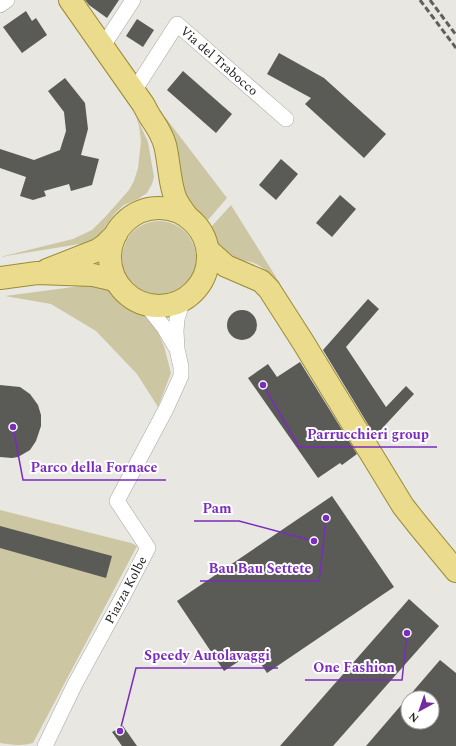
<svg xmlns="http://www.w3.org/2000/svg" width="456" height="746" viewBox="0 0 456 746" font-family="Spectral,serif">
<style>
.green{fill:#ccc6a2}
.building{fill:#5a5a56;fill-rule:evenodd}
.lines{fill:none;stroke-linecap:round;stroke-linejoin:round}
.street-casing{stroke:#a5a4a0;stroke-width:16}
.primary-casing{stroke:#9b8b34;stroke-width:24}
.street{stroke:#fff;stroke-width:15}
.primary{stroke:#eadc8c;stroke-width:22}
.rail{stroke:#605f5d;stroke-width:3;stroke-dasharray:6 3;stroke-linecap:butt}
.labels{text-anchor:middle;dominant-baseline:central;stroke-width:4;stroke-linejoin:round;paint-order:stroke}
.street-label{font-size:13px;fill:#21201f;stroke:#fff}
.leader{fill:none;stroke:#7b2cbf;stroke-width:1.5}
.callout-dot{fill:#7b2cbf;stroke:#fff;stroke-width:1.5}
.callout-label{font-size:14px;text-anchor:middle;font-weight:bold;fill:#7b2cbf;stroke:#fff;stroke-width:4;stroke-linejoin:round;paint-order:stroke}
</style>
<rect width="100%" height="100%" fill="#e8e7e2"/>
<g class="green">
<path d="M 136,116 L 148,142 L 154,177 L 152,184 L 147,193 L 138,199 L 124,205 L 115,213 L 98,237 L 92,242 L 0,257 L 73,239 L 92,230 L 106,216 L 129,190 L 134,181 L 138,168 L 141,141 L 139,126 Z"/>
<path d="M 165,117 L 227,198 L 208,220 L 184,198 L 174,147 Z"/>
<path d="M 231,205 L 281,285 C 273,277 265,268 254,263 C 242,259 234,262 224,252 C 218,246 215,235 212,226 Z"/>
<circle cx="159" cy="258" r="37"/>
<path d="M 96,284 L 104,285 L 121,301 L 153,321 L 164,346 L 171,373 L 158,407 L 137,374 L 96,331 L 51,304 L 5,296 Z"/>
<path d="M 0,510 L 131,543 L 137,546 L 33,743 C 23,746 11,745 0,743 Z"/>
</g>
<g class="building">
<path d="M 85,0 L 119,0 L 107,18 L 89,5 Z"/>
<path d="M 26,11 L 32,21 L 36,18 L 47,35 L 22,53 L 3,27 Z"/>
<path d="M 137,19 L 154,30 L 143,47 L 126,36 Z"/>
<path d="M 279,53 L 324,78 L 386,134 L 364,158 L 305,104 L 311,98 L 267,74 Z"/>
<path d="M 183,71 L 232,114 L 216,133 L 167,90 Z"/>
<path d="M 65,78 L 85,103 L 88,129 L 81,155 L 99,159 L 92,185 L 71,191 L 69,184 L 44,191 L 46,196 L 33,200 L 20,196 L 26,177 L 0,168 L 0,149 L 34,160 L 60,150 L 66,131 L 64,112 L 48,91 Z"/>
<path d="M 281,159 L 298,174 L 276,200 L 259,185 Z"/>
<path d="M 340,195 L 356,209 L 332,237 L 316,223 Z"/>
<path d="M 368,299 L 379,309 L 346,347 L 386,407 L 406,386 L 414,394 L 375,436 L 323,350 Z"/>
<circle cx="242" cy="325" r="15"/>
<path d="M 300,362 L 357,454 L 342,465 L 340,463 L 318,478 L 248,378 L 268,364 L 277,377 Z"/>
<path d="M 0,385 L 20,387 L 30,394 L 38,405 L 41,415 L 41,426 L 36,441 L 30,450 L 18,457 L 12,458 L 0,457 Z"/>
<path d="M 332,496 L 394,587 L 267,673 L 253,652 L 224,671 L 177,601 Z"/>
<path d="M 0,526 L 112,556 L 106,578 L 0,548 Z"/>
<path d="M 409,599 L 439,626 L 333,746 L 280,746 Z"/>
<path d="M 440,660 L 456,673 L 456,746 L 366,746 ZM 408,698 L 432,698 L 432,722 L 408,722 Z"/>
<path d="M 123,726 L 137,746 L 122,746 L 112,732 Z"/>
</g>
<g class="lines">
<defs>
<g id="street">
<path d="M 0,5 L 7,0"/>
<path d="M 103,46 L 133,0"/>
<path d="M 134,91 L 177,24 L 286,119"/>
<path d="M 148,307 L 163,326 L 175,346"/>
<path d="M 45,746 L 75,684 L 122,598 L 148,548 L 117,501 L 166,409 L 181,376 L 181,367 L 177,349 L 176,331 L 177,319 L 181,306 L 186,298"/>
</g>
<g id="primary">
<path d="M 70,0 L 143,104 C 146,109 148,114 151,118 C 157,127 162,134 165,145 C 169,161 169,178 174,194 C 176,202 181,208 186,215"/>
<circle cx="159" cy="257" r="49"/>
<path d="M 208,250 L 226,266 L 261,281 L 269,289 L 303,342 L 403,506 L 418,525 L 456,571"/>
<path d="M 47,270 L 98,250 L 105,245 L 116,234"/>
<path d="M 0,278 L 37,273 L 93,275 L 115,280"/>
</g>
</defs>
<use href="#street" class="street-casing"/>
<use href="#primary" class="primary-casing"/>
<use href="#street" class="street"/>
<use href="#primary" class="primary"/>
<g class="rail">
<path d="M 420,0 L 456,48"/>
<path d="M 430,0 L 456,35"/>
</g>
</g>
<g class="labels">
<g class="street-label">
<text transform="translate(219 61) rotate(41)">Via del Trabocco</text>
<text transform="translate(126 590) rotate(-62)">Piazza Kolbe</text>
</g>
</g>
<path class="leader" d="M263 385L299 447H437M13 427L23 480H166M314 541L239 521H194M326 518L319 581H200M120 731L136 668H278M407 633L402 680H305"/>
<g class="callout-dot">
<circle cx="263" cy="385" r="4"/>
<circle cx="13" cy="427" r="4"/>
<circle cx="314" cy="541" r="4"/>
<circle cx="326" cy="518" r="4"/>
<circle cx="120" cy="731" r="4"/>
<circle cx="407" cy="633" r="4"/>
</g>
<g class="callout-label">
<text x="368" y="439">Parrucchieri group</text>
<text x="94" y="472">Parco della Fornace</text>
<text x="217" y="513">Pam</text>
<text x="260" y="573">Bau Bau Settete</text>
<text x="207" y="660">Speedy Autolavaggi</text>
<text x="354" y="672">One Fashion</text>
</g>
<g transform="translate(420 710) rotate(220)"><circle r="19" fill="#ffffff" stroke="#a6a6a5"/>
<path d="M0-3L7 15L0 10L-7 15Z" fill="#732ca0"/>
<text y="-6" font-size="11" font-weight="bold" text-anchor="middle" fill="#21201f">N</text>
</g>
</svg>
